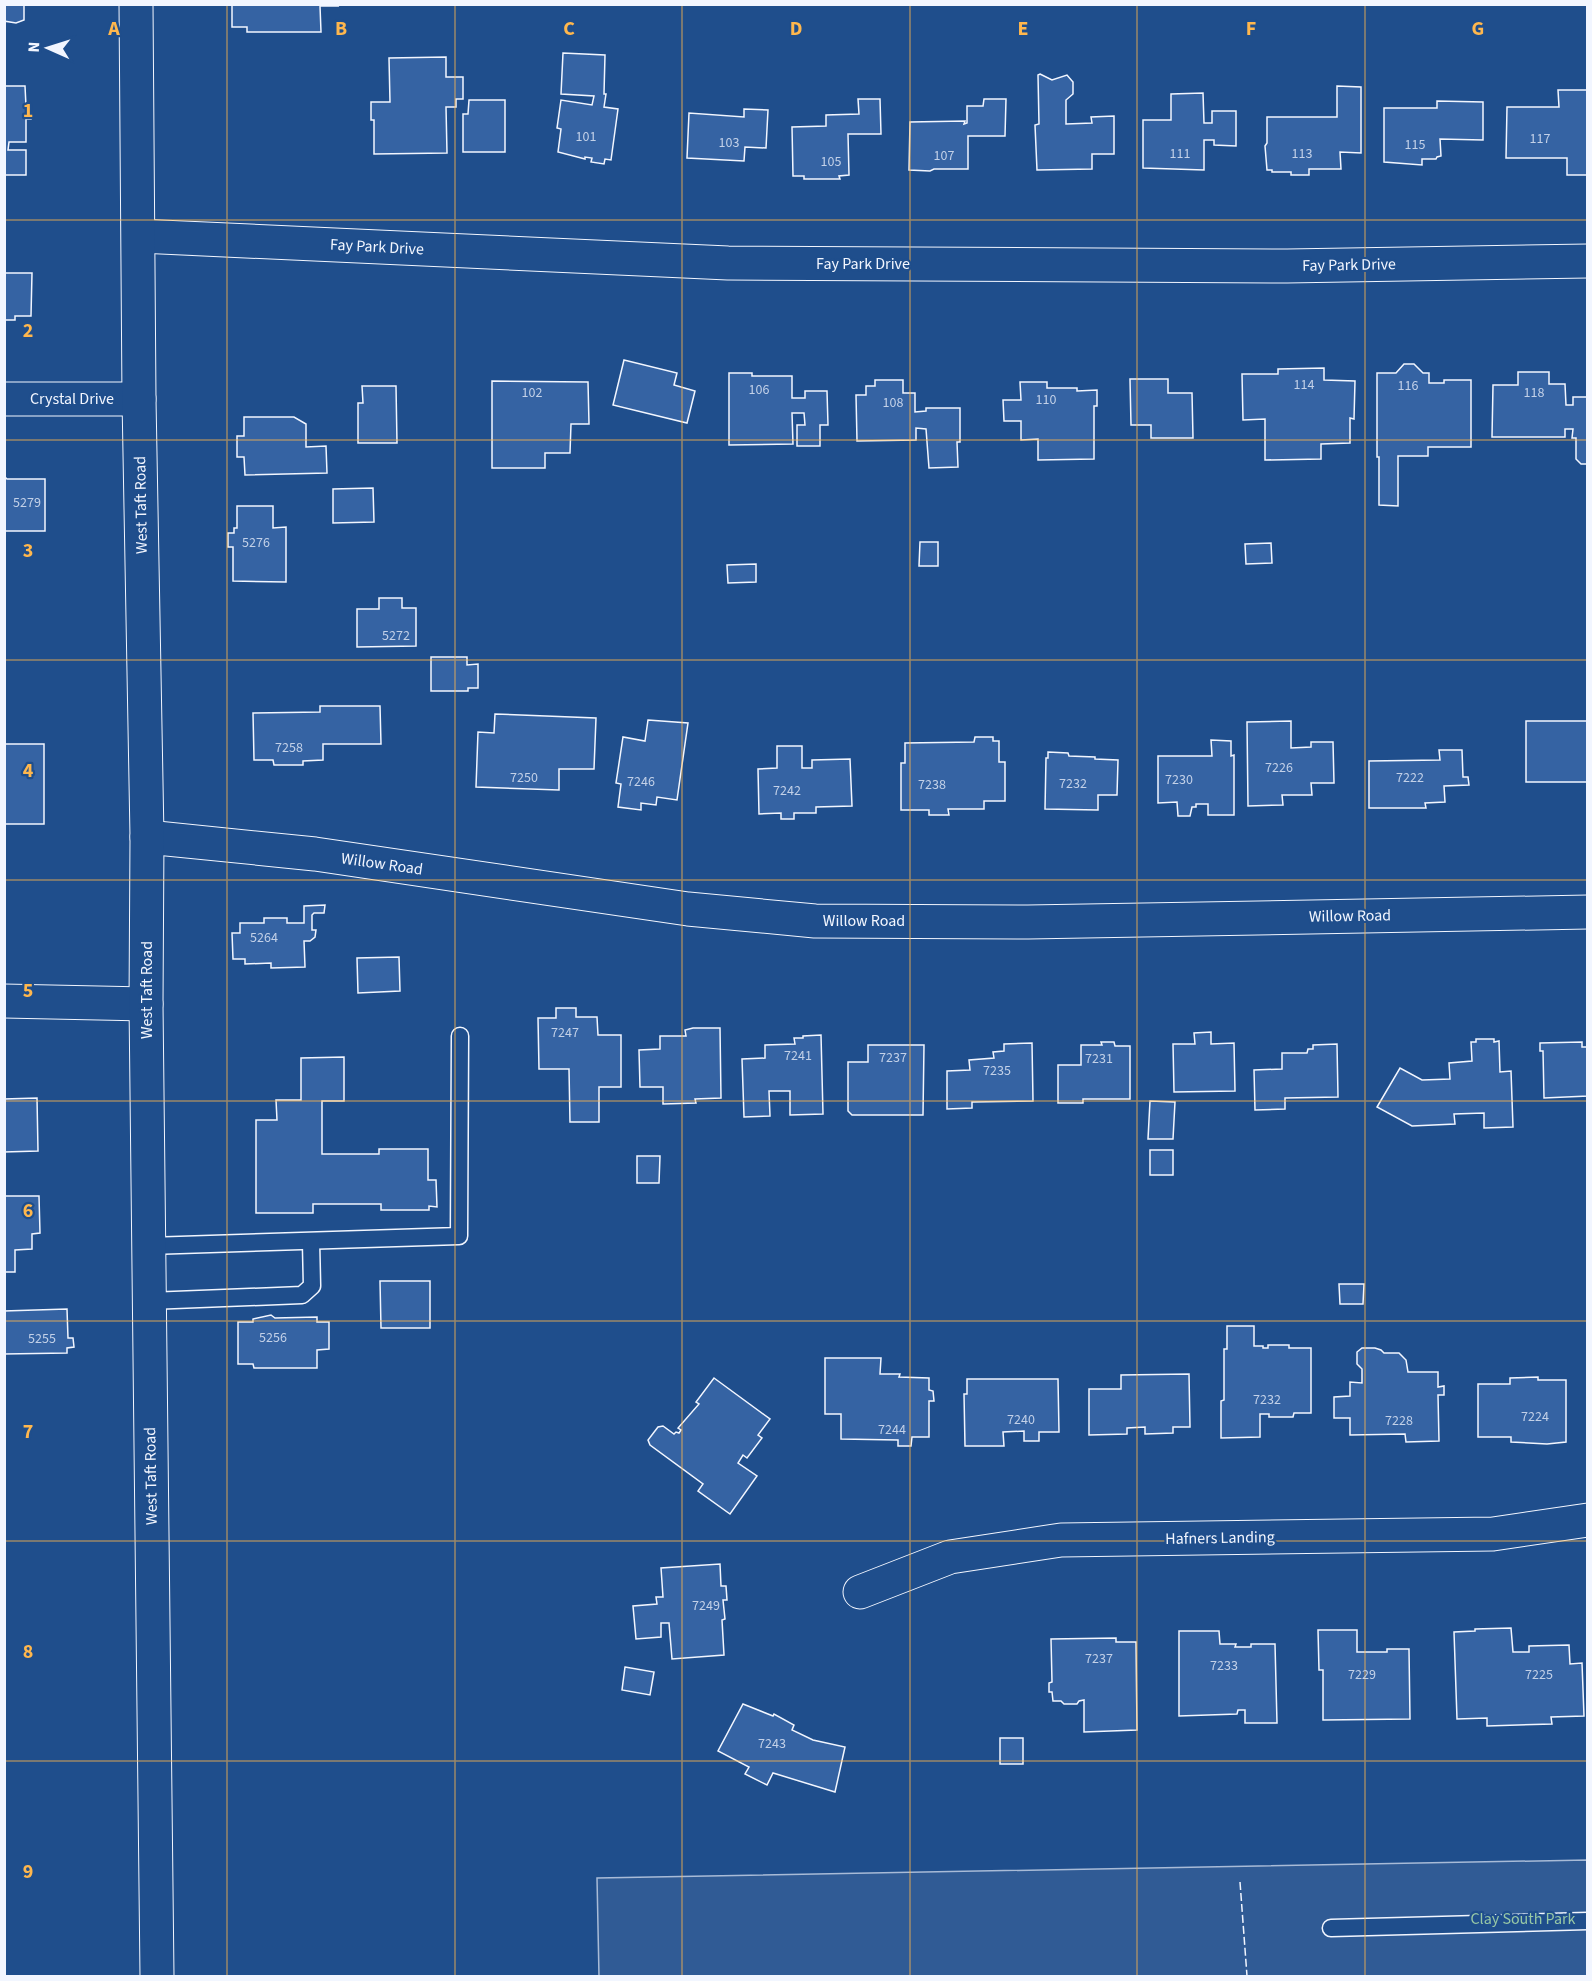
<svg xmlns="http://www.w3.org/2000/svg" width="1592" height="1981" viewBox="0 0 1592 1981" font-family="'Source Sans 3',sans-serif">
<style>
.green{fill:#305b95;stroke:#a8bbd7;stroke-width:1.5}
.building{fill:#3563a3;stroke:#f2f6ff;stroke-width:1.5}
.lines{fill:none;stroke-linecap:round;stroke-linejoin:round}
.service-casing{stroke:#f2f6ff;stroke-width:19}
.minor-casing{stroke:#f2f6ff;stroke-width:35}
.secondary-casing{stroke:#f2f6ff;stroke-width:35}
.service{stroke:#1f4e8c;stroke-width:16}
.minor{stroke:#1f4e8c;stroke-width:33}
.secondary{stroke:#1f4e8c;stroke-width:33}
.fence{stroke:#f2f6ff;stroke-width:1.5;stroke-dasharray:8 3;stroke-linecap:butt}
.grid{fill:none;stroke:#ffb74d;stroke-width:1.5;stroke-opacity:0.55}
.labels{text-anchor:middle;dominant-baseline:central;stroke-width:4.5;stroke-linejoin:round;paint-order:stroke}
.number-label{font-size:14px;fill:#c3d1e8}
.street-label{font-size:16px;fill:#f2f6ff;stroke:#1f4e8c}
.park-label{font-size:16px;fill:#97c8a6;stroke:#1f4e8c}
.grid-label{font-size:20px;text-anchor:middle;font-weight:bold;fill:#ffb74d;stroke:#1f4e8c;stroke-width:4.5;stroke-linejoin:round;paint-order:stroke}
</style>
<rect width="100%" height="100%" fill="#1f4e8c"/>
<path class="green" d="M 1587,1860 L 1587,1976 L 599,1976 L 597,1878 Z"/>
<g class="building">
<path d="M 4,4 L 24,4 L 24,20 L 16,23 L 4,21 Z"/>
<path d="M 232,4 L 337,4 L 338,6 L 320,6 L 321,32 L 247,32 L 247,27 L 232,27 Z"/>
<path d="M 563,53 L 605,55 L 604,94 L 606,94 L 604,107 L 618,109 L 611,160 L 605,159 L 604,164 L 591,162 L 592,158 L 585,157 L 585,159 L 558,152 L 561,129 L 557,128 L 561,100 L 592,105 L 594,96 L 561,94 Z"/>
<path d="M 446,57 L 446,77 L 463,77 L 463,99 L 456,99 L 456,107 L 446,107 L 447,153 L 374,154 L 374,120 L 371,120 L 371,102 L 390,102 L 389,58 Z"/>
<path d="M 1040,74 L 1052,80 L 1067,75 L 1073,82 L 1073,94 L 1066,100 L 1066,124 L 1092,123 L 1091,117 L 1114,116 L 1114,154 L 1092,154 L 1092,169 L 1037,170 L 1035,125 L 1039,124 L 1038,75 Z"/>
<path d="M 4,86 L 25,86 L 26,106 L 31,106 L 31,119 L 26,119 L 26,142 L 9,142 L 8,150 L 26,150 L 26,175 L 4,175 Z"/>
<path d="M 1337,86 L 1361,87 L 1361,153 L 1340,152 L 1341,169 L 1309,169 L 1309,175 L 1291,175 L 1291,172 L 1272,172 L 1272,170 L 1267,170 L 1265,146 L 1267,143 L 1267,117 L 1337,117 Z"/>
<path d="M 1558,90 L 1588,90 L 1588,175 L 1567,175 L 1567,158 L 1506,158 L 1507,107 L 1559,107 Z"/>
<path d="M 1203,93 L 1204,123 L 1212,123 L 1212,111 L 1236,111 L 1236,146 L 1214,145 L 1214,140 L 1204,140 L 1204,170 L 1143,168 L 1143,120 L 1171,120 L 1171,94 Z"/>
<path d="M 858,99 L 880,99 L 881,134 L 848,134 L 849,175 L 839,176 L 840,179 L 804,179 L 804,176 L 793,176 L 792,127 L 826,126 L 826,115 L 859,114 Z"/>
<path d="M 984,99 L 1006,99 L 1005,136 L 968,136 L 968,169 L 934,169 L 930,171 L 909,170 L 910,122 L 965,121 L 964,124 L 967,123 L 967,106 L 983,106 Z"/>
<path d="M 469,100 L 505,100 L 505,152 L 463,152 L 463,114 L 468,114 Z"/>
<path d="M 1437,101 L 1483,102 L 1483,140 L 1440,139 L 1441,156 L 1437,157 L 1436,159 L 1422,159 L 1422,165 L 1384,162 L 1384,108 L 1437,108 Z"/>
<path d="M 744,109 L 768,110 L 766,148 L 745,147 L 744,161 L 687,158 L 689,113 L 744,117 Z"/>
<path d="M 4,273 L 32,273 L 31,316 L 15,316 L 15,320 L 4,320 Z"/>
<path d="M 624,360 L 677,373 L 674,385 L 695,391 L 687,423 L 613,405 Z"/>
<path d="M 1404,364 L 1414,364 L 1423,373 L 1429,373 L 1429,383 L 1444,383 L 1444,380 L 1471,380 L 1471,447 L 1428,447 L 1428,456 L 1398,456 L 1398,506 L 1379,505 L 1379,457 L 1377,457 L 1377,373 L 1396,373 Z"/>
<path d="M 1324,368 L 1324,380 L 1355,381 L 1354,419 L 1350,418 L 1350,443 L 1321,444 L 1321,459 L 1265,460 L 1265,419 L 1243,420 L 1242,374 L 1278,374 L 1278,369 Z"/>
<path d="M 1518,372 L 1549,372 L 1549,384 L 1565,384 L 1566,405 L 1573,405 L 1573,397 L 1588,397 L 1588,464 L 1581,464 L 1576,459 L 1576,438 L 1572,438 L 1573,429 L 1565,429 L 1565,437 L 1492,437 L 1493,385 L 1518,385 Z"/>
<path d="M 729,373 L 752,373 L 752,376 L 792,376 L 792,398 L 805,398 L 805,391 L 827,391 L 828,425 L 820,425 L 820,446 L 797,446 L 797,425 L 805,425 L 804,413 L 792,413 L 793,444 L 729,445 Z"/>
<path d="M 1130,379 L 1168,379 L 1168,393 L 1192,393 L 1193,438 L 1151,438 L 1151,425 L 1131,425 Z"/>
<path d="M 875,380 L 903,380 L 903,393 L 915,393 L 915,412 L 926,411 L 926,408 L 960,408 L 960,442 L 957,442 L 958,467 L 929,468 L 926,429 L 916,428 L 916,440 L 857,441 L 856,395 L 866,395 L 866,386 L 875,386 Z"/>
<path d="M 492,381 L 588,382 L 589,424 L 571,424 L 570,453 L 545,453 L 545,468 L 492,468 Z"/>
<path d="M 1020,382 L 1047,382 L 1047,388 L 1077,388 L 1077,391 L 1097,390 L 1097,406 L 1094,406 L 1094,459 L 1038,460 L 1038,439 L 1021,440 L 1021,421 L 1004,421 L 1003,400 L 1021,400 Z"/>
<path d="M 362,386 L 396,386 L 397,443 L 358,443 L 358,403 L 363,403 Z"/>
<path d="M 244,417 L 294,417 L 306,424 L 306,447 L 326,446 L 327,473 L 245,475 L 244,457 L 237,457 L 237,436 L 244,436 Z"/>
<path d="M 4,476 L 7,479 L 45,479 L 45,531 L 4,531 Z"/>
<path d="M 373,488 L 374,522 L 333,523 L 333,489 Z"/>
<path d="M 237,506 L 273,506 L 273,528 L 286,527 L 286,582 L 233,581 L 233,547 L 228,547 L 228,533 L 234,533 L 234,528 L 237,528 Z"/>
<path d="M 920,542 L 938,542 L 938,566 L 919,566 Z"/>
<path d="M 1271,543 L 1272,563 L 1246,564 L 1245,544 Z"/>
<path d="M 756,564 L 756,582 L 728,583 L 727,565 Z"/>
<path d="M 379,598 L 402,598 L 402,608 L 416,608 L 416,646 L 357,647 L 357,609 L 379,609 Z"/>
<path d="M 431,657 L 467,657 L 467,665 L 478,664 L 478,688 L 468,688 L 468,691 L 431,691 Z"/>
<path d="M 320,706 L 380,706 L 381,744 L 323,744 L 323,760 L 303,761 L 303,765 L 274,765 L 273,760 L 254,760 L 253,713 L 320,712 Z"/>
<path d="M 495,714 L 596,718 L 594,769 L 559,769 L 559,790 L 476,787 L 478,732 L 494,733 Z"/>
<path d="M 648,720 L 688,723 L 677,800 L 657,797 L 656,805 L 641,803 L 641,810 L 618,807 L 621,784 L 616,783 L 623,737 L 645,741 Z"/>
<path d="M 1291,721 L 1291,748 L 1311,747 L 1311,742 L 1333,742 L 1334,783 L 1311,783 L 1312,795 L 1282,795 L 1283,805 L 1248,806 L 1247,722 Z"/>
<rect x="1526" y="721" width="62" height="61"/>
<path d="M 975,737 L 993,737 L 993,741 L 999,741 L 999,762 L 1005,762 L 1005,801 L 984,801 L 984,809 L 948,809 L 949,815 L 929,815 L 929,810 L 901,810 L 901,763 L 905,763 L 905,743 L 974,742 Z"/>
<path d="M 1211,740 L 1231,741 L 1231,756 L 1234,755 L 1234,815 L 1208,815 L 1208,804 L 1196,804 L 1196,807 L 1192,807 L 1190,816 L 1178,816 L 1177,802 L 1158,803 L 1158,756 L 1212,756 Z"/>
<rect x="4" y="744" width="40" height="80"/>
<path d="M 777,746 L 802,746 L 802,768 L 812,768 L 812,760 L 850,759 L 852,806 L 816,807 L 816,813 L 794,813 L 794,819 L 781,819 L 781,813 L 759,814 L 758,769 L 777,768 Z"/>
<path d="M 1439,750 L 1462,750 L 1463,777 L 1468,777 L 1469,785 L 1444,786 L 1445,802 L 1425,803 L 1426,808 L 1369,808 L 1369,761 L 1440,760 Z"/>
<path d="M 1048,752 L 1068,753 L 1069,756 L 1095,757 L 1095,759 L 1118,760 L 1117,795 L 1098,795 L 1098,810 L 1045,809 L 1046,758 L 1048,758 Z"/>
<path d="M 325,905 L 324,913 L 314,913 L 312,915 L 312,930 L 316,930 L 315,937 L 310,941 L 304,941 L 305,967 L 271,968 L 271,963 L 245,964 L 245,959 L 233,959 L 232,933 L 240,933 L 240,923 L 264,923 L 264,918 L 287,918 L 287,923 L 304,923 L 304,906 Z"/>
<path d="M 399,957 L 400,991 L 358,993 L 357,958 Z"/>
<path d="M 556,1008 L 576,1008 L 576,1017 L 597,1017 L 598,1035 L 621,1035 L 621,1087 L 599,1087 L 599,1122 L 570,1122 L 569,1069 L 539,1069 L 538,1018 L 556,1018 Z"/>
<path d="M 693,1028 L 720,1028 L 721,1098 L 695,1099 L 696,1103 L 663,1104 L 663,1087 L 640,1087 L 639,1050 L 660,1049 L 660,1036 L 686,1036 L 685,1030 Z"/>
<path d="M 1211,1032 L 1211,1044 L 1234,1043 L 1235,1091 L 1174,1092 L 1173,1044 L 1195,1044 L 1194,1033 Z"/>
<path d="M 821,1035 L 823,1114 L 790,1115 L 790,1091 L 769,1091 L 770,1116 L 744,1117 L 742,1059 L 765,1058 L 765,1045 L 795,1044 L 794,1038 L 803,1038 L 803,1036 Z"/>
<path d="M 1476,1039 L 1494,1039 L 1494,1042 L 1499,1041 L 1500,1072 L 1511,1071 L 1513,1127 L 1484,1128 L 1484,1113 L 1454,1114 L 1455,1124 L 1412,1126 L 1377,1107 L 1400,1068 L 1422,1080 L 1450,1079 L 1449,1063 L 1472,1061 L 1471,1042 L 1476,1042 Z"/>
<path d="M 1101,1042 L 1114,1042 L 1115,1046 L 1130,1046 L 1130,1099 L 1083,1099 L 1083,1103 L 1058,1103 L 1058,1065 L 1081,1065 L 1081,1045 L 1102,1045 Z"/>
<path d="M 1582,1042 L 1582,1047 L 1588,1047 L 1588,1096 L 1544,1098 L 1543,1051 L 1540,1051 L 1540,1043 Z"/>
<path d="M 1032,1043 L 1033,1101 L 972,1102 L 972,1108 L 947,1109 L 947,1071 L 970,1070 L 969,1060 L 994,1058 L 993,1052 L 1004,1051 L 1004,1044 Z"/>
<path d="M 1337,1044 L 1338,1097 L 1285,1098 L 1285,1109 L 1255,1110 L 1254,1070 L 1282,1069 L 1282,1053 L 1307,1053 L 1308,1049 L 1313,1049 L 1313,1045 Z"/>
<path d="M 868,1045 L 924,1045 L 923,1115 L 852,1115 L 848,1111 L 848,1062 L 868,1062 Z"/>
<path d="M 344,1057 L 344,1101 L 322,1101 L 322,1154 L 379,1154 L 379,1149 L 428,1149 L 428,1180 L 436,1180 L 437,1207 L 429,1206 L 429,1210 L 381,1210 L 381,1204 L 313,1204 L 313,1213 L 256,1213 L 256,1120 L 277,1120 L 276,1100 L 301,1100 L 301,1058 Z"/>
<path d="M 37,1098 L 38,1151 L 4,1152 L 4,1099 Z"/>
<path d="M 1150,1101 L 1175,1102 L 1173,1139 L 1148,1139 Z"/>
<rect x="1150" y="1150" width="23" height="25"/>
<path d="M 637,1156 L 660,1156 L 659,1183 L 637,1183 Z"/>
<path d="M 4,1196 L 39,1196 L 40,1233 L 32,1234 L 32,1249 L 15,1250 L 15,1272 L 4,1272 Z"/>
<path d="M 380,1281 L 430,1281 L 430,1328 L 381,1328 Z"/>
<path d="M 1339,1284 L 1364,1284 L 1363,1304 L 1340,1304 Z"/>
<path d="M 67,1309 L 68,1338 L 73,1338 L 74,1347 L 67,1348 L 67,1353 L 4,1354 L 4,1311 Z"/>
<path d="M 271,1315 L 275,1318 L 317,1317 L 317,1322 L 329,1322 L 329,1349 L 317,1350 L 317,1368 L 254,1368 L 253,1364 L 238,1364 L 238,1322 L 253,1322 L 253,1319 Z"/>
<path d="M 1227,1326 L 1254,1326 L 1254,1346 L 1263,1346 L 1263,1348 L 1268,1348 L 1268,1345 L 1289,1345 L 1289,1348 L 1311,1348 L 1311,1413 L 1294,1413 L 1293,1417 L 1269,1417 L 1269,1414 L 1260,1414 L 1260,1437 L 1221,1438 L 1221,1401 L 1224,1400 L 1224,1349 L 1227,1349 Z"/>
<path d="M 1362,1348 L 1375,1348 L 1381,1350 L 1384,1353 L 1399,1353 L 1406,1360 L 1408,1372 L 1438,1372 L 1438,1387 L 1444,1386 L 1444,1395 L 1438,1395 L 1439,1441 L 1406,1442 L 1405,1434 L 1350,1435 L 1350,1418 L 1334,1418 L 1334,1397 L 1350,1396 L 1350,1382 L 1362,1383 L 1362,1369 L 1357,1364 L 1357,1352 Z"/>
<path d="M 825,1358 L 881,1358 L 880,1374 L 900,1374 L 899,1377 L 929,1378 L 929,1390 L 933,1391 L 934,1401 L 929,1401 L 929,1437 L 912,1437 L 911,1446 L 898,1446 L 898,1440 L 841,1439 L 841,1414 L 825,1414 Z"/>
<path d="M 1189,1374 L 1190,1427 L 1173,1427 L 1173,1433 L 1145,1434 L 1145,1427 L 1127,1428 L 1127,1434 L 1089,1435 L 1089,1389 L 1121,1389 L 1121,1375 Z"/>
<path d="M 1538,1377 L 1538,1380 L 1566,1380 L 1566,1442 L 1547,1444 L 1511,1442 L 1511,1437 L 1478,1437 L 1478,1384 L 1510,1384 L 1510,1378 Z"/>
<path d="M 714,1378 L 770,1419 L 758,1435 L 762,1438 L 747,1458 L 743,1455 L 738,1463 L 757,1476 L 730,1514 L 698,1491 L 703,1484 L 650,1445 L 648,1440 L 658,1427 L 663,1426 L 674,1434 L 676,1432 L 679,1433 L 681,1430 L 678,1428 L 699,1404 L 696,1402 Z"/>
<path d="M 967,1379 L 1058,1379 L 1059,1432 L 1039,1432 L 1039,1441 L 1024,1441 L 1024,1431 L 1003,1432 L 1004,1446 L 965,1446 L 964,1394 L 967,1394 Z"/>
<path d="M 720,1564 L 721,1586 L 726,1586 L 727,1600 L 723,1600 L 725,1619 L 722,1620 L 724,1655 L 672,1659 L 669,1623 L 661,1623 L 661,1637 L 636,1639 L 633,1606 L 657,1604 L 656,1597 L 663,1597 L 661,1568 Z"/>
<path d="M 1511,1628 L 1513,1652 L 1529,1652 L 1529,1646 L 1569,1645 L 1570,1664 L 1582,1663 L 1584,1716 L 1551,1717 L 1552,1724 L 1487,1726 L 1487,1718 L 1457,1719 L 1454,1632 L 1475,1631 L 1475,1629 Z"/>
<path d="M 1318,1630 L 1357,1630 L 1357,1652 L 1387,1652 L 1387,1649 L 1409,1649 L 1410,1719 L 1323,1720 L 1323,1670 L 1319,1670 Z"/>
<path d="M 1179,1631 L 1219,1631 L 1220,1644 L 1236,1644 L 1235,1647 L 1251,1647 L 1251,1644 L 1275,1644 L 1277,1723 L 1245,1723 L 1245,1710 L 1238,1710 L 1237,1714 L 1179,1716 Z"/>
<path d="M 1116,1638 L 1116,1642 L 1136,1642 L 1137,1730 L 1084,1732 L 1084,1700 L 1079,1701 L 1077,1704 L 1064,1704 L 1061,1701 L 1053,1701 L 1052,1692 L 1049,1692 L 1049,1683 L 1052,1682 L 1051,1639 Z"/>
<path d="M 625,1667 L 654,1672 L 650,1695 L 622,1690 Z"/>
<path d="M 743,1704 L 773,1716 L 774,1714 L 794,1725 L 792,1730 L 813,1740 L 845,1747 L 835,1792 L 773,1773 L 767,1785 L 745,1774 L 749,1767 L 718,1751 Z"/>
<rect x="1000" y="1738" width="23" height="26"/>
</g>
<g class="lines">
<defs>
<g id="service">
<path d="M 149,1246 L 459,1236 L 460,1036"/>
<path d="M 149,1301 L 302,1295 L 312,1286 L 311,1242"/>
<path d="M 1331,1928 L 1588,1921"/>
</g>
<g id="minor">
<path d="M 139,236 L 728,263 L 1287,266 L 1588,261"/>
<path d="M 4,399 L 139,399"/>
<path d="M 147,837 L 315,854 L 688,909 L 815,921 L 1028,922 L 1588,912"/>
<path d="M 4,1001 L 146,1004"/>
<path d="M 860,1592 L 950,1557 L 1061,1540 L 1493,1534 L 1588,1520"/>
</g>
<path id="secondary" d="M 136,4 L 139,399 L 147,837 L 146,1004 L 157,1976"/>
</defs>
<use href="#service" class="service-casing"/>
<use href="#minor" class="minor-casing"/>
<use href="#secondary" class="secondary-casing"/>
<use href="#service" class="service"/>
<use href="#minor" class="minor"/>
<use href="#secondary" class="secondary"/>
<path class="fence" d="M 1240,1882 L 1247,1976"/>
</g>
<path class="grid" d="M 227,4 L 227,1976M 455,4 L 455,1976M 682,4 L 682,1976M 910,4 L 910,1976M 1137,4 L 1137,1976M 1365,4 L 1365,1976M 4,220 L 1588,220M 4,440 L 1588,440M 4,660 L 1588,660M 4,880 L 1588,880M 4,1101 L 1588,1101M 4,1321 L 1588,1321M 4,1541 L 1588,1541M 4,1761 L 1588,1761"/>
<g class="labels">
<g class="number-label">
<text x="586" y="137">101</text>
<text x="1540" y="139">117</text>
<text x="729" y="143">103</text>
<text x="1415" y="145">115</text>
<text x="1180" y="154">111</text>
<text x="1302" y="154">113</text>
<text x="944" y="156">107</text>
<text x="831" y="162">105</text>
<text x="1304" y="385">114</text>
<text x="1408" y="386">116</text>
<text x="759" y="390">106</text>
<text x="532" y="393">102</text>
<text x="1534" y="393">118</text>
<text x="1046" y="400">110</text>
<text x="893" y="403">108</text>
<text x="27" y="503">5279</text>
<text x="256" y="543">5276</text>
<text x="396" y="636">5272</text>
<text x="289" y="748">7258</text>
<text x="1279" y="768">7226</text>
<text x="524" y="778">7250</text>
<text x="1410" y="778">7222</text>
<text x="1179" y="780">7230</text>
<text x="641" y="782">7246</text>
<text x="1073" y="784">7232</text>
<text x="932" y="785">7238</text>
<text x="787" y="791">7242</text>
<text x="264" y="938">5264</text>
<text x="565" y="1033">7247</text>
<text x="798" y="1056">7241</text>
<text x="893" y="1058">7237</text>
<text x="1099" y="1059">7231</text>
<text x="997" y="1071">7235</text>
<text x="273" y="1338">5256</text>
<text x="42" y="1339">5255</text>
<text x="1267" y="1400">7232</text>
<text x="1535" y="1417">7224</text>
<text x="1021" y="1420">7240</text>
<text x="1399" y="1421">7228</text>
<text x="892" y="1430">7244</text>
<text x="706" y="1606">7249</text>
<text x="1099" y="1659">7237</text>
<text x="1224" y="1666">7233</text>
<text x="1362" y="1675">7229</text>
<text x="1539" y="1675">7225</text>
<text x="772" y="1744">7243</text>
</g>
<g class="street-label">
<text transform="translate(377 247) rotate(3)">Fay Park Drive</text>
<text x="863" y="264">Fay Park Drive</text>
<text transform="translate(1349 265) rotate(-1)">Fay Park Drive</text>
<text x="72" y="399">Crystal Drive</text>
<text transform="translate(141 505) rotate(-91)">West Taft Road</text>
<text transform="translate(382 864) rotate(8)">Willow Road</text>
<text transform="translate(1350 916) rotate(-1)">Willow Road</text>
<text x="864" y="921">Willow Road</text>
<text transform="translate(147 990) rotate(-90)">West Taft Road</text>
<text transform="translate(151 1476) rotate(-91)">West Taft Road</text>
<text transform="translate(1220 1538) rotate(-1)">Hafners Landing</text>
</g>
<g class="park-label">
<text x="1523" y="1919">Clay South Park</text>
</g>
</g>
<g class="grid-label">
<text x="114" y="35">A</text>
<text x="341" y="35">B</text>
<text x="569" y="35">C</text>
<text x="796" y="35">D</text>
<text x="1023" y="35">E</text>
<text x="1251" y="35">F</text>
<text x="1478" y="35">G</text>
<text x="28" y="117">1</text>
<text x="28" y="337">2</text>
<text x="28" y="557">3</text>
<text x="28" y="777">4</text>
<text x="28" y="997">5</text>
<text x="28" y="1217">6</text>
<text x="28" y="1438">7</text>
<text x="28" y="1658">8</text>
<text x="28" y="1878">9</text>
</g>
<rect width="1592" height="1981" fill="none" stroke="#f2f6ff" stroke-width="12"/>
<g transform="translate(48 48) rotate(273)" stroke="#1f4e8c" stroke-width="4.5" paint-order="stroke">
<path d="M0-4.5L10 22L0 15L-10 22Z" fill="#f2f6ff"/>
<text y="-9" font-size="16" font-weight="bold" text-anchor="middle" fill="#f2f6ff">N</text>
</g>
</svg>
